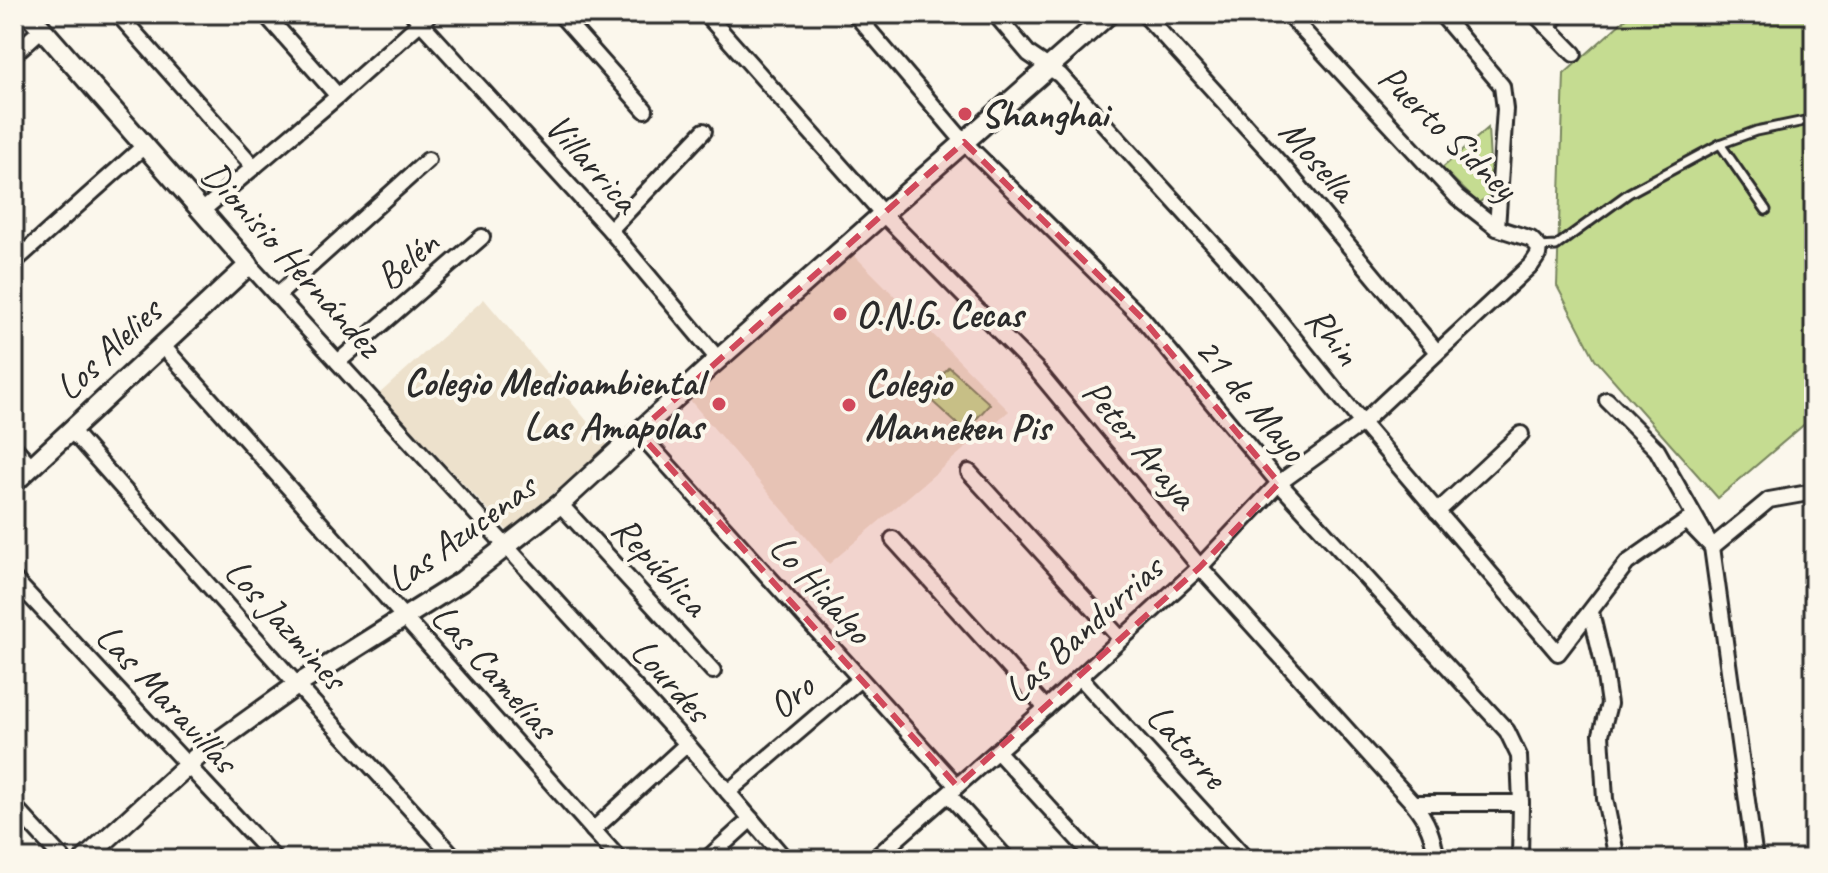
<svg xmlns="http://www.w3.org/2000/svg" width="1828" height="873" viewBox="0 0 1828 873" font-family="Caveat,sans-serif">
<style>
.built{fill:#ede1cc}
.green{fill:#c5dc91;stroke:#78845e;stroke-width:2}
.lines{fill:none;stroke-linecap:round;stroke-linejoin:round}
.service-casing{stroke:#2b2b2b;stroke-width:13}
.minor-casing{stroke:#2b2b2b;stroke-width:20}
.tertiary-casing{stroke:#2b2b2b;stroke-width:24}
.service{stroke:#fbf7ec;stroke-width:7}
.minor{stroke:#fbf7ec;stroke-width:14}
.tertiary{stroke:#fbf7ec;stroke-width:18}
.marked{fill:#d1495b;fill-opacity:0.2;stroke:#d1495b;stroke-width:6;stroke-dasharray:16 10;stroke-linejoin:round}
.poi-dot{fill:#d1495b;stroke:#fbf7ec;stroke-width:3}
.labels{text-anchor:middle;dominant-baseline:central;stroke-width:8;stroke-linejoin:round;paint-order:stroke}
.poi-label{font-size:38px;font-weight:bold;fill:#2b2b2b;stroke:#fbf7ec;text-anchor:start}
.street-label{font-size:38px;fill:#2b2b2b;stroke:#fbf7ec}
</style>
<rect width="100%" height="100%" fill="#fbf7ec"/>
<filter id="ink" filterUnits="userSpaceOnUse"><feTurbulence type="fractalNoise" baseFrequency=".0125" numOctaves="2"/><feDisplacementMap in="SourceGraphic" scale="16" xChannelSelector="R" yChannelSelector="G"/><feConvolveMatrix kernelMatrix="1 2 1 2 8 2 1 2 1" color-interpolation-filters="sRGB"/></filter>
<g filter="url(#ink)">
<g class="built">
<path d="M 850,251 L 1009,411 L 829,564 L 689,399 Z"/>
<path d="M 484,299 L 609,447 L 508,531 L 379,394 Z"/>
</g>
<g class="green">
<path d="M 1631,14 L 1814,14 L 1814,416 L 1718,498 L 1595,359 L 1557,286 L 1564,74 Z"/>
<path d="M 1488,128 L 1492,194 L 1478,203 L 1442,168 Z"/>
<path d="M 949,367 L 990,404 L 965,431 L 924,394 Z"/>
</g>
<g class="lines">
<defs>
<g id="service">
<path d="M 1720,144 L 1766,210"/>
<path d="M 1539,247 L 1556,246 L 1629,193 L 1720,144 L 1756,131 L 1814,119"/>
</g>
<g id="minor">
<path d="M 118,14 L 254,167"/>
<path d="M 265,14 L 338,96"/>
<path d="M 413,14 L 610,230 L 718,359"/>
<path d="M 560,14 L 645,110"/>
<path d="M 706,14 L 884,215 L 1035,368 L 1200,567 L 1413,803 C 1428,821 1433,837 1437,859"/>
<path d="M 855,14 L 964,142 L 1142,318 L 1279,483 L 1507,731 L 1519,756 L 1521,803 L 1520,859"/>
<path d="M 995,14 L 1029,54 L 1060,75 L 1253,288 L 1362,423 L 1558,653 L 1627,563 L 1687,521 L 1712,547 L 1769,500 L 1814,492"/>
<path d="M 1144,14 L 1285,169 L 1437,352"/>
<path d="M 1441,14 L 1502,86 L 1505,109 L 1497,228"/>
<path d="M 1535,14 L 1574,54"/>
<path d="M 1546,26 L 1559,14"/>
<path d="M 14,54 L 42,29"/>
<path d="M 203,210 L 338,96 L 430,14"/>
<path d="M 610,230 L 704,131"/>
<path d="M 14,262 L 144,146"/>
<path d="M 249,265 L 687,744 L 785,859"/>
<path d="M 278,295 L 428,160"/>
<path d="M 162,345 L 619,859"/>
<path d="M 338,362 L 482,237"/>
<path d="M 1607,400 L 1657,450 L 1712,547 L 1755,859"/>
<path d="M 71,430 L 297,685 L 456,859"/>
<path d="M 638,432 L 957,786"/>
<path d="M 14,447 L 32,467"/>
<path d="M 969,472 L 1120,638"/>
<path d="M 560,504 L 713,671"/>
<path d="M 1437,512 L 1521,434"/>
<path d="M 893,539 L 1046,708"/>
<path d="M 14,579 L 275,859"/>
<path d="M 1591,612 L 1603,663 L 1609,704 L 1601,734 L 1605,799 L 1617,859"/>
<path d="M 1080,677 L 1246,859"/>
<path d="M 997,751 L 1096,859"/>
<path d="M 728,792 L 859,680"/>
<path d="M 949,795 L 1007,859"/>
<path d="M 1413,803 L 1521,803"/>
<path d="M 14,806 L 63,859"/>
<path d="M 593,830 L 687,744"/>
<path d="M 707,859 L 751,819"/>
<path d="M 874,859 L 1046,708 L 1200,567 L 1279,483 L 1362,423 L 1532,264 L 1538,255 L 1539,247 L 1531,239 L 1497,228 L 1457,197 L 1288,14"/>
</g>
<g id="tertiary">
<path d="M 14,483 L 249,265 L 29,14"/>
<path d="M 85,859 L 198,756 L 297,685 L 462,581 L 560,504 L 705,371 L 1109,14"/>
</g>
</defs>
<use href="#service" class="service-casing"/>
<use href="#minor" class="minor-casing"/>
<use href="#tertiary" class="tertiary-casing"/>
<use href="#service" class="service"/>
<use href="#minor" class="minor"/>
<use href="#tertiary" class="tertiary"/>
</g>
</g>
<path class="marked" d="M 964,142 L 1142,318 L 1279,483 L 1200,567 L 957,786 L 638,432 Z"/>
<g class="poi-dot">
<circle cx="965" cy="114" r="8"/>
<circle cx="840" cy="314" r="8"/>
<circle cx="719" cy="404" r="8"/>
<circle cx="849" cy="405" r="8"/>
</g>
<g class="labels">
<g class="poi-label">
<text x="981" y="114">Shanghai</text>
<text x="856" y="314">O.N.G. Cecas</text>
<text x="703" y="382" text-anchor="end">Colegio Medioambiental<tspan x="703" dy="44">Las Amapolas</tspan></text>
<text x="865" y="383">Colegio<tspan x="865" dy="44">Manneken Pis</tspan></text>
</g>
<g class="street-label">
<text transform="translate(1448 132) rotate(44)">Puerto Sidney</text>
<text transform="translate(1318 160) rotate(49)">Mosella</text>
<text transform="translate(592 163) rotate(48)">Villarrica</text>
<text transform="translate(292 259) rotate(48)">Dionisio Hernández</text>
<text transform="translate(407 260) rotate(-41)">Belén</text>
<text transform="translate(1333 336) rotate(51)">Rhin</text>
<text transform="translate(108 349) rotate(-43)">Los Alelies</text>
<text transform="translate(1251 399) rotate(50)">21 de Mayo</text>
<text transform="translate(1140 444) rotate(50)">Peter Araya</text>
<text transform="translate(461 533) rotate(-36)">Las Azucenas</text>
<text transform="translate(660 566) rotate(47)">República</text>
<text transform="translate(821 589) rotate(48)">Lo Hidalgo</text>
<text transform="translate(286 624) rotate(48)">Los Jazmines</text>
<text transform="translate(1083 629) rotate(-42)">Las Bandurrias</text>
<text transform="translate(494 671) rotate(48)">Las Camelias</text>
<text transform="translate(671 680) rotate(48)">Lourdes</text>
<text transform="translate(791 696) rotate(-41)">Oro</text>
<text transform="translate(167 698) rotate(47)">Las Maravillas</text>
<text transform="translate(1187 746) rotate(48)">Latorre</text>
</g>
</g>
<rect width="1828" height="873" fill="none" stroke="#fbf7ec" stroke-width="48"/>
<rect x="24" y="24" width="1780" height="825" fill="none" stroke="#2b2b2b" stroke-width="3" filter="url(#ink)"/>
</svg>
